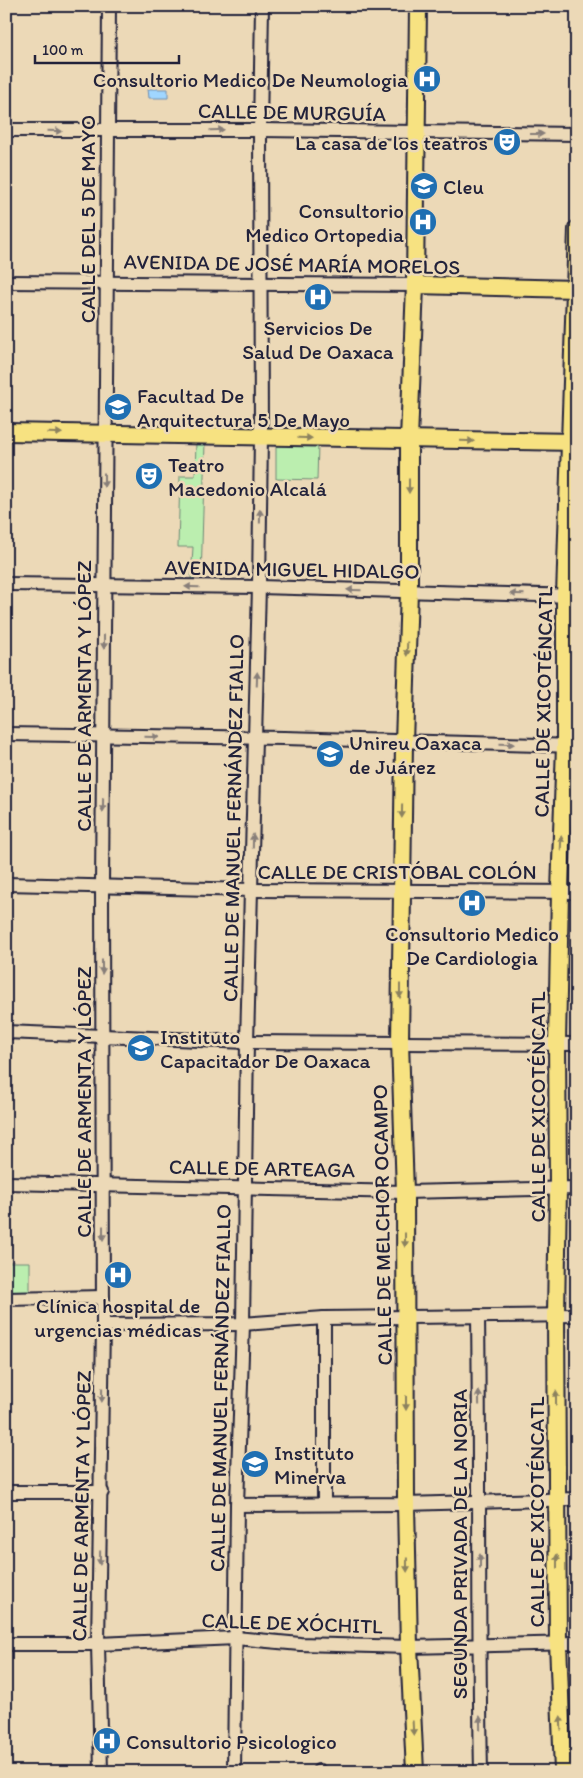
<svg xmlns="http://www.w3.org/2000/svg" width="583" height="1778" viewBox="0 0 583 1778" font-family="Itim,sans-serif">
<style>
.green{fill:#bbeeaf;stroke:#6e8875}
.water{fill:#a0d6ff;stroke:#6e8eb1}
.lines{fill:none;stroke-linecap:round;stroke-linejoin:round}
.minor-casing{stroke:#22223b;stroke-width:16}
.major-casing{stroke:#22223b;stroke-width:20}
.minor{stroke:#ecd9b7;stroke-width:12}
.major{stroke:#f7e281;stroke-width:16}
.oneway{fill:#877e79}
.oneway2{fill:#8c825e}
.labels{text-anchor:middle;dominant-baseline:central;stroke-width:5;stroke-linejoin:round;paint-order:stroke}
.poi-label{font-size:21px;fill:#22223b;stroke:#ecd9b7;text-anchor:start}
.street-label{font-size:21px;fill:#22223b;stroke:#ecd9b7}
</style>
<rect width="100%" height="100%" fill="#ecd9b7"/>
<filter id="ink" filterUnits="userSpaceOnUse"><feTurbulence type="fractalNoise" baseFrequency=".02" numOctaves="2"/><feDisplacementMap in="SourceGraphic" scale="10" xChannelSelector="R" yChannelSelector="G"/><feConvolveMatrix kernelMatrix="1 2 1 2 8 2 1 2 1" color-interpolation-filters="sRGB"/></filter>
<g filter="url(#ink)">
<g class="green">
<path d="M 196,442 L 205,442 L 201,580 L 191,580 L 193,547 L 178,547 L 180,476 L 195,476 Z"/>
<path d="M 276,444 L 318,445 L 317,480 L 276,479 Z"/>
<path d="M 6,1262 L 30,1262 L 30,1293 L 6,1294 Z"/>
</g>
<path class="water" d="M 148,89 L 168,89 L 168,98 L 149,98 Z"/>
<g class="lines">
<defs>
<g id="minor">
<path d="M 6,130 L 260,130 L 577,134"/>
<path d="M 6,282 L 415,285"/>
<path d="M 6,584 L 259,587 L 577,596"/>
<path d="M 6,734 L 284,738 L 577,746"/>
<path d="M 6,884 L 252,890 L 577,892"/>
<path d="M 6,1032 L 247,1042 L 577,1044"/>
<path d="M 6,1183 L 405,1192 L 577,1188"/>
<path d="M 6,1299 L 103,1297"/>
<path d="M 478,1316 C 480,1468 478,1620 481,1772"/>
<path d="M 103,1325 L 243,1324 L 324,1318 L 577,1315"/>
<path d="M 6,1492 L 102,1492"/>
<path d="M 324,1504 L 324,1318"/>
<path d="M 237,1505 L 406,1504 L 577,1499"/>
<path d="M 6,1644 L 98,1644 L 236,1638 L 300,1644 L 409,1647 L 577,1643"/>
<path d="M 319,1771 L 319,1772"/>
<path d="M 101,1772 L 98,1644 L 103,1325 L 102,886 L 109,6"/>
<path d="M 234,1772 L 237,1505 L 243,1324 L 247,1042 L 259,587 L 261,435 L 260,130 L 262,6"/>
</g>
<g id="major">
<path d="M 415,285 L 577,289"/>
<path d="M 6,432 L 577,442"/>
<path d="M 415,1772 L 409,1647 L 406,1504 L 405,1192 L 400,1042 L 404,742 L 409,591 L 409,440 L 415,285 L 418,6"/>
<path d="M 563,1772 L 558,1642 L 556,1315 L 558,1187 L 557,1043 L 560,892 L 565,745 L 565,596 L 577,229"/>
</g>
</defs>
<use href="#minor" class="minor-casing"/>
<use href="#major" class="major-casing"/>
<use href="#minor" class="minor"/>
<use href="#major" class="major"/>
</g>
<defs><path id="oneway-solid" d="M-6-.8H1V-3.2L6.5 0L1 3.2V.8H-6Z" transform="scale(1.25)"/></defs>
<g class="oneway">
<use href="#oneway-solid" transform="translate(217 130) rotate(-1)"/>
<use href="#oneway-solid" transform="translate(55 131) rotate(1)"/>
<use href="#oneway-solid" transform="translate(537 134)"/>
<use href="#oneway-solid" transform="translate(104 480) rotate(90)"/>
<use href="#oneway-solid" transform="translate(260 516) rotate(-89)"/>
<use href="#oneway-solid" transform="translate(192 587) rotate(-179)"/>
<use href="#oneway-solid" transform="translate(354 590) rotate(-178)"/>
<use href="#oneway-solid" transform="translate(517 594) rotate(-178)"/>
<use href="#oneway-solid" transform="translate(104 642) rotate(90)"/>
<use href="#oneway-solid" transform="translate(257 679) rotate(-88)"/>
<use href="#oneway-solid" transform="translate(152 737) rotate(1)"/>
<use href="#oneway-solid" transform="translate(507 744) rotate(1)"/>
<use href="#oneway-solid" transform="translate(103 805) rotate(91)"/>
<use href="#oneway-solid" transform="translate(253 841) rotate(-89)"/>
<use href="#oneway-solid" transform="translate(102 967) rotate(90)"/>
<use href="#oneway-solid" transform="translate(103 1233) rotate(90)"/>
<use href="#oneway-solid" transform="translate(102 1395) rotate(91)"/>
<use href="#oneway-solid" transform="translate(479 1398) rotate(-91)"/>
<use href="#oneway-solid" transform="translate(100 1558) rotate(91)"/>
<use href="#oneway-solid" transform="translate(480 1561) rotate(-90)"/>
<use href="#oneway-solid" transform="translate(480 1723) rotate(-91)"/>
</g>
<g class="oneway2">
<use href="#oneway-solid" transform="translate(55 433) rotate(1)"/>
<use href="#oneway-solid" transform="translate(305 438) rotate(1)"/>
<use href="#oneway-solid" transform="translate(467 441) rotate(1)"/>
<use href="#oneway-solid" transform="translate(409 486) rotate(90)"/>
<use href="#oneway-solid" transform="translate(407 649) rotate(92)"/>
<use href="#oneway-solid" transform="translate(402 811) rotate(91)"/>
<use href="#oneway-solid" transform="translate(561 843) rotate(-88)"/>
<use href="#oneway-solid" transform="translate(400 991) rotate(90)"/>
<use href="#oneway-solid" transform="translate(405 1240) rotate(90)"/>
<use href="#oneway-solid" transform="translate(556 1398) rotate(-90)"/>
<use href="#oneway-solid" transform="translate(406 1403) rotate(90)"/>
<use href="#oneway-solid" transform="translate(557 1561) rotate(-90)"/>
<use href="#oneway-solid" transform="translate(407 1565) rotate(89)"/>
<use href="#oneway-solid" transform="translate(561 1723) rotate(-92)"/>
<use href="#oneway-solid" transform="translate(413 1728) rotate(87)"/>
</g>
</g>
<defs>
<symbol id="hospital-disc" viewBox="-11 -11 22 22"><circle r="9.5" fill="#1f6fb2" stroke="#ecd9b7"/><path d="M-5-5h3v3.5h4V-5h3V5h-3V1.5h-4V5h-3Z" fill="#fff"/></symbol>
<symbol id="theatre-disc" viewBox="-11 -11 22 22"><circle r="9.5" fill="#1f6fb2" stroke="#ecd9b7"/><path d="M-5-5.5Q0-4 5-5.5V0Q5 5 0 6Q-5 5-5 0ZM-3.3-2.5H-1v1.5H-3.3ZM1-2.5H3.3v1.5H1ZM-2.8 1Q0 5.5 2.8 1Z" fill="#fff"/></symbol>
<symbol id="university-disc" viewBox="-11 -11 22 22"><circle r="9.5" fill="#1f6fb2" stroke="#ecd9b7"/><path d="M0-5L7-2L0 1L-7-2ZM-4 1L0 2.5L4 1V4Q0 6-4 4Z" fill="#fff"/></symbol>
<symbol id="school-disc" viewBox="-11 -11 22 22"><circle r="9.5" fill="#1f6fb2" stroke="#ecd9b7"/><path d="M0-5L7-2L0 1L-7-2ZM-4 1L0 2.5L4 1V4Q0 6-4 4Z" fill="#fff"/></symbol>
</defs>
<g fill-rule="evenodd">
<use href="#hospital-disc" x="411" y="63" width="32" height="32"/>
<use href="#theatre-disc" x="491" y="126" width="32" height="32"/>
<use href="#university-disc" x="408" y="170" width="32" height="32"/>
<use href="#hospital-disc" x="407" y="206" width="32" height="32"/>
<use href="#hospital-disc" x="302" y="281" width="32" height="32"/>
<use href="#university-disc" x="102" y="391" width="32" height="32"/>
<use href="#theatre-disc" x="133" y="460" width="32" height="32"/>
<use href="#university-disc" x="314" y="738" width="32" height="32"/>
<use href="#hospital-disc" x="456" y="887" width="32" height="32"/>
<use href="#university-disc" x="125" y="1032" width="32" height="32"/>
<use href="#hospital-disc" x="102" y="1259" width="32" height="32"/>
<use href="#school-disc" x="239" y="1448" width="32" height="32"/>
<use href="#hospital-disc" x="91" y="1725" width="32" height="32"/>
</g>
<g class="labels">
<g class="poi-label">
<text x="408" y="79" text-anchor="end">Consultorio Medico De Neumologia</text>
<text x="488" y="142" text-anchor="end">La casa de los teatros</text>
<text x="443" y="186">Cleu</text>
<text x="404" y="210" text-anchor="end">Consultorio<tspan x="404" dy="24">Medico Ortopedia</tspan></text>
<text x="318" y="327" text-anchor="middle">Servicios De<tspan x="318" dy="24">Salud De Oaxaca</tspan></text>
<text x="137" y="395">Facultad De<tspan x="137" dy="24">Arquitectura 5 De Mayo</tspan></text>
<text x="168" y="464">Teatro<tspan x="168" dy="24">Macedonio Alcalá</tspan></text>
<text x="349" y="742">Unireu Oaxaca<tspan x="349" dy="24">de Juárez</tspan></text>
<text x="472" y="933" text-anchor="middle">Consultorio Medico<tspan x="472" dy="24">De Cardiologia</tspan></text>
<text x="160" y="1036">Instituto<tspan x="160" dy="24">Capacitador De Oaxaca</tspan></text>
<text x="118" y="1305" text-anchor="middle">Clínica hospital de<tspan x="118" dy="24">urgencias médicas</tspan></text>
<text x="274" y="1452">Instituto<tspan x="274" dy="24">Minerva</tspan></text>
<text x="126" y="1741">Consultorio Psicologico</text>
</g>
<g class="street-label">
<text transform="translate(292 112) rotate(1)">CALLE DE MURGUÍA</text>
<text transform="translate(87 219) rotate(-90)">CALLE DEL 5 DE MAYO</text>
<text transform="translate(292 264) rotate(1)">AVENIDA DE JOSÉ MARÍA MORELOS</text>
<text transform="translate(292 569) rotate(1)">AVENIDA MIGUEL HIDALGO</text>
<text transform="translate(83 696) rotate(-90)">CALLE DE ARMENTA Y LÓPEZ</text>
<text transform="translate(543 702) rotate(-89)">CALLE DE XICOTÉNCATL</text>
<text transform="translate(233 818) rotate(-89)">CALLE DE MANUEL FERNÁNDEZ FIALLO</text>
<text x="397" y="871">CALLE DE CRISTÓBAL COLÓN</text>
<text transform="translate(83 1102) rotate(-90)">CALLE DE ARMENTA Y LÓPEZ</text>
<text transform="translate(537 1107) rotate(-90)">CALLE DE XICOTÉNCATL</text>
<text transform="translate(262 1168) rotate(1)">CALLE DE ARTEAGA</text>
<text transform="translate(382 1225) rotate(-91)">CALLE DE MELCHOR OCAMPO</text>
<text transform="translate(220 1388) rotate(-89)">CALLE DE MANUEL FERNÁNDEZ FIALLO</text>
<text transform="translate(81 1506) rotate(-89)">CALLE DE ARMENTA Y LÓPEZ</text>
<text transform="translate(536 1512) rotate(-90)">CALLE DE XICOTÉNCATL</text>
<text transform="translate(459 1544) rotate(-90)">SEGUNDA PRIVADA DE LA NORIA</text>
<text transform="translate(292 1623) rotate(2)">CALLE DE XÓCHITL</text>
</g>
</g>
<rect width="583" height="1778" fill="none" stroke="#ecd9b7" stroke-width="25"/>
<rect x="12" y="12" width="558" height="1753" fill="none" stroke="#22223b" stroke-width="2" filter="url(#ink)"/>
<path d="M35 55v8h144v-8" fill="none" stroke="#22223b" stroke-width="2.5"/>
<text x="42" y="55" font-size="15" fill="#22223b" stroke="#ecd9b7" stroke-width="4" paint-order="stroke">100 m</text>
</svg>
